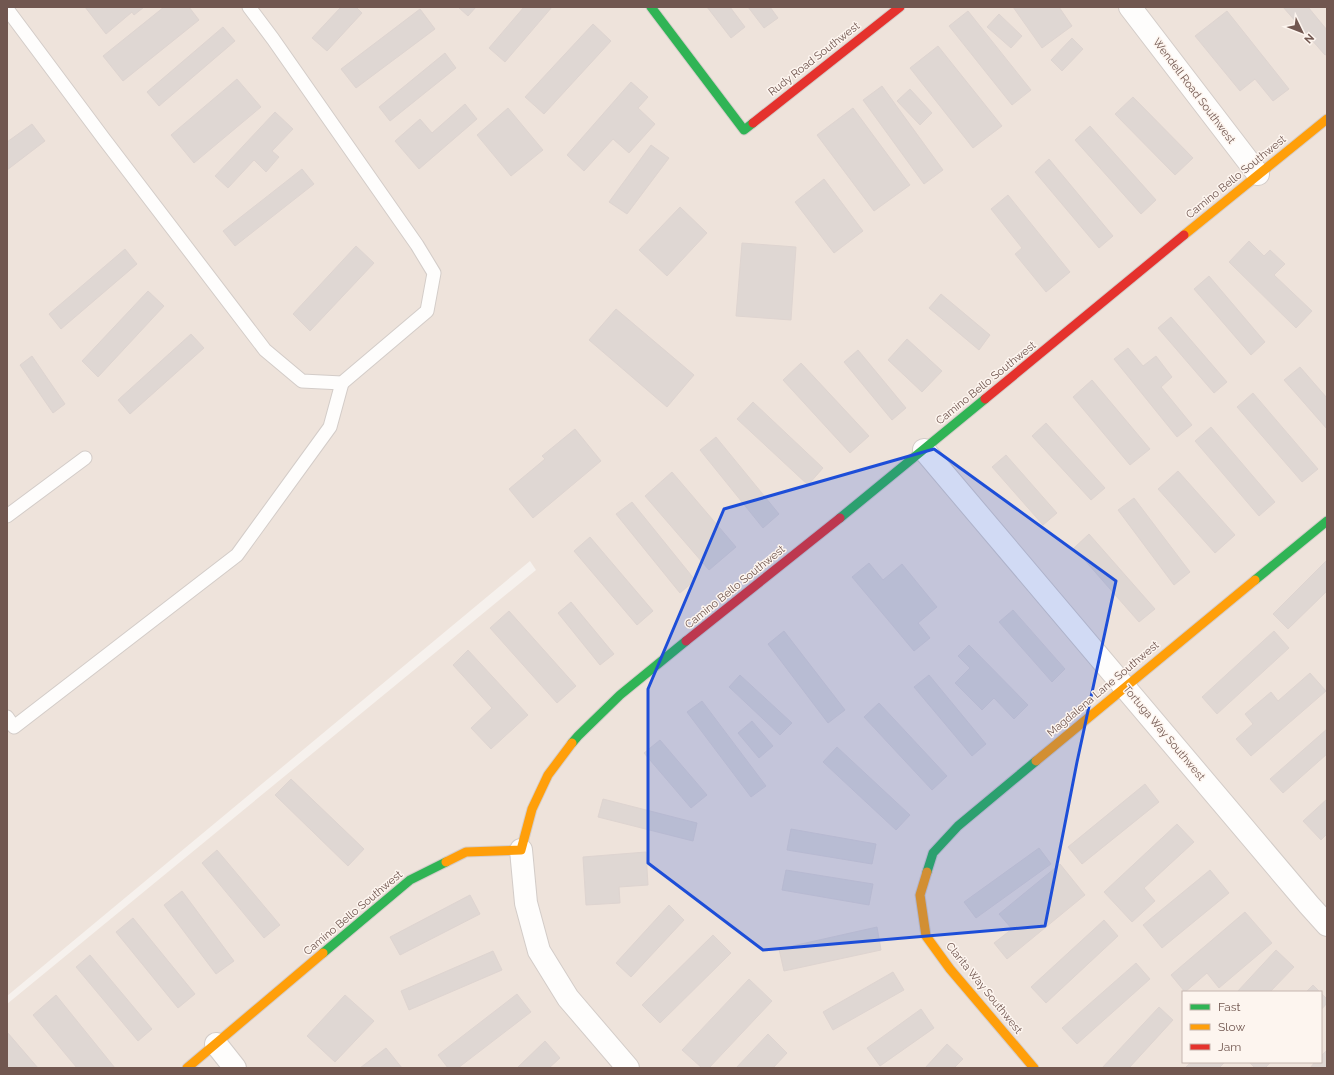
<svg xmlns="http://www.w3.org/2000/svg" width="1334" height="1075" viewBox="0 0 1334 1075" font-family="Raleway,sans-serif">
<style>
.residential{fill:#eee3db;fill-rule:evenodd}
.building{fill:#dfd7d3;stroke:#ded4d0}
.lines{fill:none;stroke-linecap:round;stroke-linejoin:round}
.lane-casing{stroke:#d3ccc8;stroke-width:15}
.street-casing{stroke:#d3ccc8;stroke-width:24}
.fast-casing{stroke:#d5cdca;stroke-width:11}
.slow-casing{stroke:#d5cdca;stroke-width:11}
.jam-casing{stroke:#d5cdca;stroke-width:11}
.lane{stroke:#fefdfc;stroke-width:13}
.street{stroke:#fefdfc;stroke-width:22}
.fast{stroke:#30b455;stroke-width:9}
.slow{stroke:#ff9f0a;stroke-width:9}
.jam{stroke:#e5322d;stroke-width:9}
.marked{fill:#1d4ed8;fill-opacity:0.2;stroke:#1d4ed8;stroke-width:3;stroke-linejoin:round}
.labels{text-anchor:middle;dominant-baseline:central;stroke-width:3;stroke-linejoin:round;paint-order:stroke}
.street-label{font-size:11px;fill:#715750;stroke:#fdf5ef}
</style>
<rect width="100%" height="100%" fill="#f6f1ed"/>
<path class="residential" d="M 7,7 L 1327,7 L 1327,1068 L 7,1068 L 7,1004 L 536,570 L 530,561 L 7,996 ZM 1183,992 L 1321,992 L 1321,1062 L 1183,1062 Z"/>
<g class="building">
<path d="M 85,7 L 144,7 L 134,15 L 132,12 L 106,34 Z"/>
<path d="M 164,7 L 189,7 L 199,20 L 123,81 L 103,56 Z"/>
<path d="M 341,7 L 356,7 L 362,13 L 327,51 L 312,38 Z"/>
<path d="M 458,7 L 476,7 L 468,16 Z"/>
<path d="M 524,7 L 552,7 L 505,62 L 489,48 Z"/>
<path d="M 707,7 L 730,7 L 745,27 L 731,38 Z"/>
<path d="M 748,7 L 770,7 L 778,18 L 764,28 Z"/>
<path d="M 1013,7 L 1059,7 L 1072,26 L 1042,48 Z"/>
<path d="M 1283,7 L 1308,7 L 1327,30 L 1327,54 L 1325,55 Z"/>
<path d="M 420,9 L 435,29 L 356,88 L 341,69 Z"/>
<path d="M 968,11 L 1031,90 L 1012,105 L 949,26 Z"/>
<path d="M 1227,11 L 1289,89 L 1273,101 L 1255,79 L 1240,91 L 1195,36 Z"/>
<path d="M 999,14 L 1022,36 L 1011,48 L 987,27 Z"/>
<path d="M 593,24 L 611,41 L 544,114 L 525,97 Z"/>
<path d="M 223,27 L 235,41 L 159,106 L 147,92 Z"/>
<path d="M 1072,38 L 1083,49 L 1062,71 L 1051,60 Z"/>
<path d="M 938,46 L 1002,126 L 973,148 L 910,68 Z"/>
<path d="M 445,53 L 456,68 L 390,121 L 379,107 Z"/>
<path d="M 237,79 L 261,107 L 194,163 L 171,135 Z"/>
<path d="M 631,82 L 648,97 L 638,108 L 655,124 L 629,153 L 613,139 L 584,171 L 567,155 Z"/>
<path d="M 882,86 L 943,170 L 924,184 L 863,100 Z"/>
<path d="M 910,89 L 932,113 L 920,125 L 897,101 Z"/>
<path d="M 1133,97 L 1193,158 L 1175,175 L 1115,114 Z"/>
<path d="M 465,104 L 477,119 L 419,169 L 395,141 L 420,119 L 432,133 Z"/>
<path d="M 508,108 L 543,150 L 511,176 L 477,135 Z"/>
<path d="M 853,108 L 910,185 L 874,211 L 817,135 Z"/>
<path d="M 275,112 L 293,129 L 272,151 L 279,157 L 266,172 L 254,160 L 228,188 L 215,176 Z"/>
<path d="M 32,124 L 45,141 L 7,170 L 7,142 Z"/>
<path d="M 1090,126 L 1156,200 L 1141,214 L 1075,140 Z"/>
<path d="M 651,145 L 669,158 L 627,214 L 609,202 Z"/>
<path d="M 1049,159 L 1113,236 L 1099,248 L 1035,172 Z"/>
<path d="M 302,169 L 314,184 L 235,246 L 223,231 Z"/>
<path d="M 824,179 L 863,231 L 834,253 L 795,202 Z"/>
<path d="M 1008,195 L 1070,272 L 1046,292 L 1015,254 L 1022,248 L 991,209 Z"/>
<path d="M 680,207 L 707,233 L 667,276 L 639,250 Z"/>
<path d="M 1249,241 L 1264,256 L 1270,250 L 1285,264 L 1274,275 L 1312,311 L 1296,328 L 1229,262 Z"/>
<path d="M 742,243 L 796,247 L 791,320 L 736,316 Z"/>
<path d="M 356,246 L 374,263 L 310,331 L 293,314 Z"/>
<path d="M 125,249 L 137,264 L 61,329 L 49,314 Z"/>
<path d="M 1209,276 L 1265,342 L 1251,355 L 1194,289 Z"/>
<path d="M 148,291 L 164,306 L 98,377 L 82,361 Z"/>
<path d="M 941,294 L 990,335 L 979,350 L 929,308 Z"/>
<path d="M 616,309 L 694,375 L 667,407 L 589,340 Z"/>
<path d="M 1171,317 L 1227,382 L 1214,393 L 1158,328 Z"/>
<path d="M 191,334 L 204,348 L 130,414 L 118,400 Z"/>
<path d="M 907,339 L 942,371 L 922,392 L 888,360 Z"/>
<path d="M 1128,348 L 1143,366 L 1156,356 L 1172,377 L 1161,387 L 1192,425 L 1177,437 L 1114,359 Z"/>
<path d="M 858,350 L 906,408 L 892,420 L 844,362 Z"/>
<path d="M 32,356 L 65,404 L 53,413 L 20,365 Z"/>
<path d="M 801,363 L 869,436 L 850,453 L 783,380 Z"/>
<path d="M 1300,367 L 1327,398 L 1327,429 L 1284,380 Z"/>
<path d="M 1092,380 L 1150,449 L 1130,465 L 1073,397 Z"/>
<path d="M 1253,393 L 1318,469 L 1302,482 L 1237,407 Z"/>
<path d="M 753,402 L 823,468 L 808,485 L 737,419 Z"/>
<path d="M 1046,423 L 1105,488 L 1091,500 L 1032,436 Z"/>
<path d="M 1211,427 L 1275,502 L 1259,516 L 1195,441 Z"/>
<path d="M 575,429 L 601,461 L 533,518 L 509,489 L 545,459 L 542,456 Z"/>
<path d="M 716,437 L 779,514 L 763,528 L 700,450 Z"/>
<path d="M 1006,455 L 1057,513 L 1043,525 L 992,467 Z"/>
<path d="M 1178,471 L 1235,535 L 1215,553 L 1158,489 Z"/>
<path d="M 672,472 L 736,547 L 709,570 L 645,496 Z"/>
<path d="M 1134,498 L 1190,572 L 1174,585 L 1118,510 Z"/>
<path d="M 632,502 L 695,580 L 680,593 L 616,514 Z"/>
<path d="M 1089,534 L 1155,609 L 1139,622 L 1074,548 Z"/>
<path d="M 590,537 L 653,611 L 637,625 L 574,551 Z"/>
<path d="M 1327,560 L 1327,591 L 1288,629 L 1273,614 Z"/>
<path d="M 869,563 L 883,580 L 902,564 L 937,607 L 918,623 L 930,638 L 914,651 L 852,577 Z"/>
<path d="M 571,602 L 614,654 L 600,665 L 558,613 Z"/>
<path d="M 1013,610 L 1065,669 L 1052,682 L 999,622 Z"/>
<path d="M 509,611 L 576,686 L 557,703 L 490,628 Z"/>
<path d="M 784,631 L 845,710 L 828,723 L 768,644 Z"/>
<path d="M 1274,631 L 1289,648 L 1217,714 L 1202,697 Z"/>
<path d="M 969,645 L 1028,705 L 1014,719 L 994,698 L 982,710 L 955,683 L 970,668 L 958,656 Z"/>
<path d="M 468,650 L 528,715 L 491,749 L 471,728 L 492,708 L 453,665 Z"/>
<path d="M 1310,673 L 1326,691 L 1251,756 L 1236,739 L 1253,724 L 1245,714 L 1271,692 L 1278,701 Z"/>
<path d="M 740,675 L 792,723 L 780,735 L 729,687 Z"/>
<path d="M 929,675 L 986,744 L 972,756 L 914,687 Z"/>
<path d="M 702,701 L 766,786 L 751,797 L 687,712 Z"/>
<path d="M 879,703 L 947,776 L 932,790 L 864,717 Z"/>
<path d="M 752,721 L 773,746 L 759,758 L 738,733 Z"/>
<path d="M 1327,729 L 1327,754 L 1283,793 L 1270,779 Z"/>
<path d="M 660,740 L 707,795 L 691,808 L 644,753 Z"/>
<path d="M 837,747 L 910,815 L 896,830 L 823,762 Z"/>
<path d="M 291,779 L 364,849 L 348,866 L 275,795 Z"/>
<path d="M 1145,784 L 1159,802 L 1082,864 L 1068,847 Z"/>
<path d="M 603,799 L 697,823 L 693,841 L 598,817 Z"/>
<path d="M 1327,799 L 1327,834 L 1321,840 L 1303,821 Z"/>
<path d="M 1177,824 L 1194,842 L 1144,888 L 1155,901 L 1132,922 L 1104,892 Z"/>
<path d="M 791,829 L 876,844 L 872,864 L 787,850 Z"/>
<path d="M 1039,848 L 1051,864 L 976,918 L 964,902 Z"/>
<path d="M 217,850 L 280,925 L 264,938 L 202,863 Z"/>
<path d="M 646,852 L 648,885 L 619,887 L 620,903 L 586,905 L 583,857 Z"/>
<path d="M 1060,864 L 1085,895 L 1007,959 L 994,943 L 1012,929 L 999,914 Z"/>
<path d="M 786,870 L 873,884 L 869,905 L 782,890 Z"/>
<path d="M 1210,870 L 1229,893 L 1162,948 L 1143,925 Z"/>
<path d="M 182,891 L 234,961 L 216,974 L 164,905 Z"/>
<path d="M 470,895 L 480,914 L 400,955 L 390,937 Z"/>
<path d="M 669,905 L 684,920 L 631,977 L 616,963 Z"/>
<path d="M 1245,912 L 1272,943 L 1219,988 L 1207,973 L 1185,992 L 1171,975 Z"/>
<path d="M 133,918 L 195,994 L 178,1008 L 116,932 Z"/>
<path d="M 1104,920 L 1118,936 L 1046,1003 L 1031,987 Z"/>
<path d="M 877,927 L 881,950 L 784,971 L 779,949 Z"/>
<path d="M 713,935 L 731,953 L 660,1023 L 642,1005 Z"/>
<path d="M 1276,950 L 1294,967 L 1270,992 L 1237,992 Z"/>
<path d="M 493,951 L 502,970 L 409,1010 L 401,991 Z"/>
<path d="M 90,955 L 152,1029 L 138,1041 L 76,967 Z"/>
<path d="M 1136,963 L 1150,979 L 1077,1044 L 1062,1028 Z"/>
<path d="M 893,972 L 904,990 L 833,1030 L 823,1012 Z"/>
<path d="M 749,979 L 772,1001 L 709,1068 L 702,1068 L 682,1050 Z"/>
<path d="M 1313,985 L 1320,992 L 1306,992 Z"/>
<path d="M 1321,993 L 1327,999 L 1327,1003 L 1321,1010 Z"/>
<path d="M 517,994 L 531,1012 L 458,1068 L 448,1068 L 438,1055 Z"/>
<path d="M 56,995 L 115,1068 L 77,1068 L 33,1015 Z"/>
<path d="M 345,995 L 374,1021 L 335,1062 L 307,1036 Z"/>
<path d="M 1159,1007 L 1173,1020 L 1129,1068 L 1102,1068 Z"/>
<path d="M 921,1009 L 934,1028 L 880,1066 L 867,1048 Z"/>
<path d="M 7,1032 L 38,1068 L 10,1068 L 7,1064 Z"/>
<path d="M 768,1034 L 787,1053 L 773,1068 L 736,1068 Z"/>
<path d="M 545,1041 L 560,1058 L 549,1068 L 517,1068 Z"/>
<path d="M 947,1044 L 963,1059 L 954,1068 L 925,1068 Z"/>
<path d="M 386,1048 L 402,1068 L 360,1068 Z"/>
<path d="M 1327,1050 L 1327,1068 L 1310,1068 L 1315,1062 L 1321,1062 L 1321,1056 Z"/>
<path d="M 1191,1062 L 1225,1062 L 1219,1068 L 1185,1068 Z"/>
<path d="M 1249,1062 L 1271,1062 L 1265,1068 L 1255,1068 Z"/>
</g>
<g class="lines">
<defs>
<g id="lane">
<path d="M 7,9 L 104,139 L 265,350 L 302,381 L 342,383 L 427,311 L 434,273 L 417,245 L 273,39 L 249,7"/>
<path d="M 7,516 L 85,458"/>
<path d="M 7,717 L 14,727 L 237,555 L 330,427 L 342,383"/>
</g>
<g id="street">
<path d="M 1130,7 L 1258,174"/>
<path d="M 924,450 L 1309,905 L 1327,925"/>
<path d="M 521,850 L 526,903 L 539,951 L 568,998 L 628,1068"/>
<path d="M 216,1044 L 235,1068"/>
</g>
<g id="fast">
<path d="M 651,7 L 744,130 L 753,123"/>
<path d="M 840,518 L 985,399"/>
<path d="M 1255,580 L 1327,521"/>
<path d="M 572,743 L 578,736 L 620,695 L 686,641"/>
<path d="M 927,872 L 933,853 L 958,826 L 1036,761"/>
<path d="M 323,953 L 410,880 L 446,862"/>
</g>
<g id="slow">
<path d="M 1184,235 L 1327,119"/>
<path d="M 1036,761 L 1255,580"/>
<path d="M 446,862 L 466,852 L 521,850 L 532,809 L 548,775 L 572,743"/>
<path d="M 927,872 L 920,895 L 926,936 L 950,969 L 1034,1068"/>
<path d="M 187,1068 L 323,953"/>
</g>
<g id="jam">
<path d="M 753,123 L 900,7"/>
<path d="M 985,399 L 1184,235"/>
<path d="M 686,641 L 840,518"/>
</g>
</defs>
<use href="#lane" class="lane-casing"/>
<use href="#street" class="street-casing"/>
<use href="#fast" class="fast-casing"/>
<use href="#slow" class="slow-casing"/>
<use href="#jam" class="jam-casing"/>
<use href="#lane" class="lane"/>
<use href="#street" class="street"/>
<use href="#fast" class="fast"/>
<use href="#slow" class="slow"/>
<use href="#jam" class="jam"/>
</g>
<path class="marked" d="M 934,449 L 1116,581 L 1077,762 L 1045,926 L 763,950 L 648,863 L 648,689 L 724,509 Z"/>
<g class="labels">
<g class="street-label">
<text transform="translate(814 59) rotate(-38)">Rudy Road Southwest</text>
<text transform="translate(1194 91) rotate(53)">Wendell Road Southwest</text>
<text transform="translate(1236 177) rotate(-39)">Camino Bello Southwest</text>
<text transform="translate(986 383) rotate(-39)">Camino Bello Southwest</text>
<text transform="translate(735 587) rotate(-39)">Camino Bello Southwest</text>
<text transform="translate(1103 689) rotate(-40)">Magdalena Lane Southwest</text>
<text transform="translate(1164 733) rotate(50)">Tortuga Way Southwest</text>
<text transform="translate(353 913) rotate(-40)">Camino Bello Southwest</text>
<text transform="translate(984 988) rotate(51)">Clarita Way Southwest</text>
</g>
</g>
<rect width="1334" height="1075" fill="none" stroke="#715750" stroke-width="16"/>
<rect x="1182" y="991" width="140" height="72" fill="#fdf5ef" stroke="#c5b6af"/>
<rect x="1190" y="1004" width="20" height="6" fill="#30b455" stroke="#c5b6af"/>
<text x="1218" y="1011" font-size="12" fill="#715750">Fast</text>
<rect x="1190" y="1024" width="20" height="6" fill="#ff9f0a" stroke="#c5b6af"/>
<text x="1218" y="1031" font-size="12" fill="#715750">Slow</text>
<rect x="1190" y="1044" width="20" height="6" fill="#e5322d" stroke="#c5b6af"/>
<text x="1218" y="1051" font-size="12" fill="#715750">Jam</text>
<g transform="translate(1302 32) rotate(133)" stroke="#fdf5ef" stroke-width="3" paint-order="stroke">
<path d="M0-3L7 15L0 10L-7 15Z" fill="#715750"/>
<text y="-6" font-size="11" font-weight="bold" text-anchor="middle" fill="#715750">N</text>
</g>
</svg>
